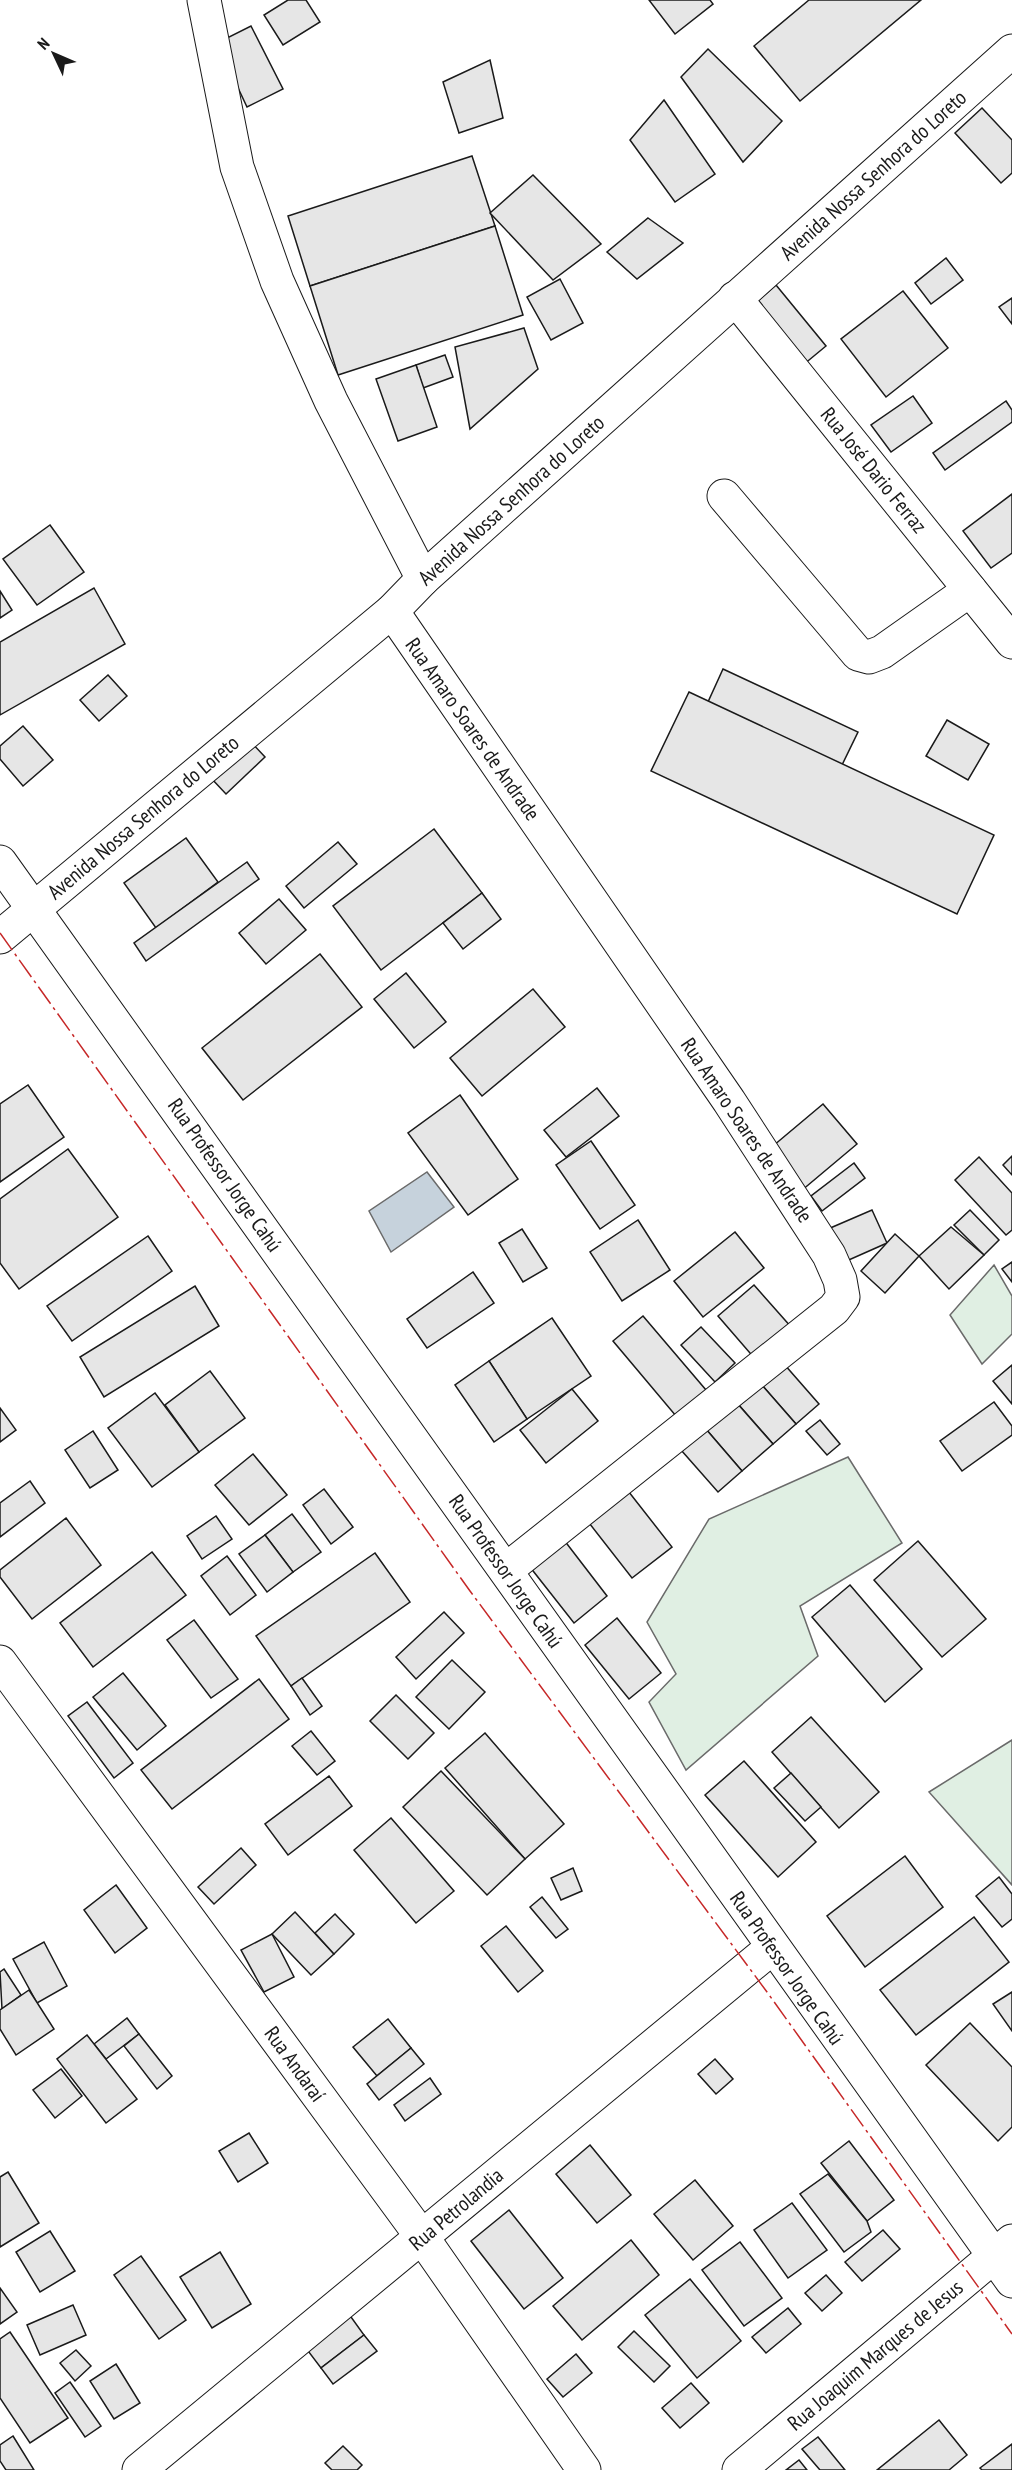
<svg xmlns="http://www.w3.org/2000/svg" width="1012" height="2470" viewBox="0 0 1012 2470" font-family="'PT Sans Narrow',sans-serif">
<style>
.green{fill:#e0efe3;stroke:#6a6a6a;stroke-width:1.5}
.water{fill:#c6d2dc;stroke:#6a6a6a;stroke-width:1.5}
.building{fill:#e6e6e6;stroke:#1a1a1a;stroke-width:1.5}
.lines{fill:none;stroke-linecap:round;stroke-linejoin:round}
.minor-casing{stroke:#1a1a1a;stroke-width:35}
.minor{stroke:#fff;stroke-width:33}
.power{stroke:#c62828;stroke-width:1.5;stroke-dasharray:21 4.5 3 4.5;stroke-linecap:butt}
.labels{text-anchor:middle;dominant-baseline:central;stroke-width:4.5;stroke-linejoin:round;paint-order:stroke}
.street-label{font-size:21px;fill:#1a1a1a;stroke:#fff}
</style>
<rect width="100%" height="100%" fill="#fff"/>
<g class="green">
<path d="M 994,1265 L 1012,1296 L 1012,1334 L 982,1364 L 950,1315 Z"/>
<path d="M 848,1457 L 902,1543 L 800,1606 L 818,1656 L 686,1770 L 649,1702 L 676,1674 L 647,1622 L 709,1519 Z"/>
<path d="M 1012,1740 L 1012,1885 L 929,1792 Z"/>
</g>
<path class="water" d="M 427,1172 L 454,1207 L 391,1252 L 369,1211 Z"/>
<g class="building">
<path d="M 288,0 L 306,0 L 320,22 L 283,45 L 264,15 Z"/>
<path d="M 649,0 L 710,0 L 713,4 L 675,34 Z"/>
<path d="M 809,0 L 921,0 L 800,101 L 754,46 Z"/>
<path d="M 251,26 L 283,89 L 247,107 L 217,43 Z"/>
<path d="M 708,49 L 782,121 L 743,162 L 681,77 Z"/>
<path d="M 490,60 L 503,118 L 459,133 L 443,82 Z"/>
<path d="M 664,100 L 715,174 L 675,202 L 630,140 Z"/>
<path d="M 982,108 L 1012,140 L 1012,173 L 1001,183 L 955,133 Z"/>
<path d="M 472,156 L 495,226 L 310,286 L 288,216 Z"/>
<path d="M 533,175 L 601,244 L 553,280 L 490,213 Z"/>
<path d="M 648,218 L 683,243 L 637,279 L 607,252 Z"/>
<path d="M 495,226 L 523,315 L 338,375 L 310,286 Z"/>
<path d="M 946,258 L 963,280 L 931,304 L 915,283 Z"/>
<path d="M 560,279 L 583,323 L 551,340 L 527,297 Z"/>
<path d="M 776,285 L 826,346 L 803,365 L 753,305 Z"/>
<path d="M 903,291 L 948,348 L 886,397 L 841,339 Z"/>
<path d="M 1012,298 L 1012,324 L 999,307 Z"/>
<path d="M 524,328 L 538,369 L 470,429 L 455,347 Z"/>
<path d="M 445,355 L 453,377 L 423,388 L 416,365 Z"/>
<path d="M 416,365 L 437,427 L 398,441 L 376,379 Z"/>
<path d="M 913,396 L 932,423 L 891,452 L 871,425 Z"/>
<path d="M 1006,401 L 1012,410 L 1012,422 L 945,470 L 933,453 Z"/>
<path d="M 1012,494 L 1012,553 L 991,568 L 963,531 Z"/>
<path d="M 50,525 L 84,572 L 37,605 L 3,559 Z"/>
<path d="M 94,588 L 125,644 L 0,715 L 0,642 Z"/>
<path d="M 0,591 L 12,610 L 0,618 Z"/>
<path d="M 723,669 L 858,732 L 842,765 L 708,702 Z"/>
<path d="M 108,675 L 127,696 L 99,721 L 80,700 Z"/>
<path d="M 689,692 L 994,835 L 957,914 L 651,771 Z"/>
<path d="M 947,720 L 989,744 L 968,780 L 926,756 Z"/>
<path d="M 23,726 L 53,760 L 23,786 L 0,759 L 0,746 Z"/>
<path d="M 250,741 L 265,757 L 226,794 L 211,778 Z"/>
<path d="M 434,829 L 482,893 L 381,970 L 333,906 Z"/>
<path d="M 186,838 L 218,882 L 156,928 L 124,883 Z"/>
<path d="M 338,842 L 357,864 L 304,908 L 286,886 Z"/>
<path d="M 247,862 L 259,879 L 146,961 L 134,943 Z"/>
<path d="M 482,893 L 501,919 L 463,949 L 443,923 Z"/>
<path d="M 279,899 L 306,930 L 266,964 L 239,933 Z"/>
<path d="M 320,954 L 362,1007 L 243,1100 L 202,1048 Z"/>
<path d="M 406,973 L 446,1022 L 414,1048 L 374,999 Z"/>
<path d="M 533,989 L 565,1027 L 482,1096 L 450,1058 Z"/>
<path d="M 28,1085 L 64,1137 L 0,1182 L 0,1104 Z"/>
<path d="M 597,1088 L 619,1116 L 566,1157 L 544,1130 Z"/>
<path d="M 460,1095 L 518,1179 L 468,1215 L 408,1133 Z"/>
<path d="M 823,1104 L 857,1144 L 801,1191 L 767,1151 Z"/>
<path d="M 591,1141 L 635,1205 L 600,1229 L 556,1165 Z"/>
<path d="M 68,1149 L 118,1217 L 19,1289 L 0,1263 L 0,1199 Z"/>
<path d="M 1012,1156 L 1012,1175 L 1003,1165 Z"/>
<path d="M 979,1157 L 1012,1193 L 1012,1230 L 1006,1235 L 955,1180 Z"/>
<path d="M 854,1163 L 865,1178 L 822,1211 L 811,1196 Z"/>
<path d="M 872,1210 L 887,1243 L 842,1263 L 828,1229 Z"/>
<path d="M 970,1210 L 999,1240 L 984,1255 L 954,1225 Z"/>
<path d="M 638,1220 L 670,1270 L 622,1301 L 590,1252 Z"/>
<path d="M 951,1227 L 984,1255 L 949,1289 L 919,1256 Z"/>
<path d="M 522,1229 L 547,1268 L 523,1282 L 499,1243 Z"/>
<path d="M 735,1232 L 764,1268 L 703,1317 L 674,1281 Z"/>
<path d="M 895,1234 L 919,1256 L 885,1293 L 861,1271 Z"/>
<path d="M 148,1236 L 172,1271 L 72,1341 L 47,1306 Z"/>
<path d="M 1012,1262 L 1012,1282 L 1002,1269 Z"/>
<path d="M 473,1272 L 494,1303 L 427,1348 L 407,1319 Z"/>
<path d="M 754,1285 L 792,1328 L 756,1360 L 718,1316 Z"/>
<path d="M 195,1286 L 219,1326 L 104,1397 L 80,1357 Z"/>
<path d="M 643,1316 L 706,1390 L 676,1416 L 613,1341 Z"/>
<path d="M 552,1318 L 591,1376 L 527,1419 L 489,1361 Z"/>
<path d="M 701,1327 L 735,1363 L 715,1382 L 681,1345 Z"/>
<path d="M 489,1361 L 527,1419 L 494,1442 L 455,1385 Z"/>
<path d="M 784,1364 L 819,1404 L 796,1424 L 761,1384 Z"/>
<path d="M 1012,1365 L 1012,1404 L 993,1381 Z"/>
<path d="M 210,1371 L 245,1418 L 199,1452 L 165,1405 Z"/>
<path d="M 761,1384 L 796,1424 L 773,1444 L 738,1404 Z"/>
<path d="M 572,1389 L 598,1421 L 546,1463 L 520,1430 Z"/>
<path d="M 155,1393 L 199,1452 L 152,1487 L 108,1428 Z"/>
<path d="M 729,1394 L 773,1444 L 742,1471 L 699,1421 Z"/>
<path d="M 994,1402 L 1012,1426 L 1012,1435 L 962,1471 L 940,1441 Z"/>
<path d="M 0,1408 L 16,1430 L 0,1442 Z"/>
<path d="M 820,1420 L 840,1444 L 827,1455 L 806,1431 Z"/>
<path d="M 699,1421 L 742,1471 L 718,1492 L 674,1442 Z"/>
<path d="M 93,1431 L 118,1470 L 90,1488 L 65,1450 Z"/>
<path d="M 253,1454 L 287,1495 L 249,1525 L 215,1485 Z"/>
<path d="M 30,1481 L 45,1503 L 0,1537 L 0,1503 Z"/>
<path d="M 625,1487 L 672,1547 L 632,1578 L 586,1519 Z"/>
<path d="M 324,1489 L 353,1527 L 331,1544 L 303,1505 Z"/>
<path d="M 292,1514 L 321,1552 L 293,1572 L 265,1535 Z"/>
<path d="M 216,1516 L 232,1539 L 202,1559 L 187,1536 Z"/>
<path d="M 66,1518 L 101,1565 L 32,1619 L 0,1577 L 0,1570 Z"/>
<path d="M 265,1535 L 293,1572 L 267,1592 L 239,1554 Z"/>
<path d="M 564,1540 L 607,1596 L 574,1623 L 530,1567 Z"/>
<path d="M 918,1541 L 986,1619 L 942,1657 L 874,1580 Z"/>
<path d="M 152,1552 L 186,1595 L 93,1667 L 60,1623 Z"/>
<path d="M 375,1553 L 410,1602 L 291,1686 L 256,1636 Z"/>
<path d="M 227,1556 L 256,1595 L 230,1615 L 201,1576 Z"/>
<path d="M 850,1585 L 922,1669 L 885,1702 L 812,1617 Z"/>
<path d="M 444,1612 L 464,1633 L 416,1679 L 396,1657 Z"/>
<path d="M 617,1618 L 661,1673 L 629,1699 L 585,1645 Z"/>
<path d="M 194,1620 L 238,1679 L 211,1698 L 167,1640 Z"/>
<path d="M 452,1660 L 485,1692 L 449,1729 L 416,1697 Z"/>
<path d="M 123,1673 L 166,1726 L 137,1750 L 93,1697 Z"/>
<path d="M 302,1678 L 322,1706 L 310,1715 L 291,1686 Z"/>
<path d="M 259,1679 L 289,1719 L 172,1809 L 141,1770 Z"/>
<path d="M 396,1695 L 434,1733 L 408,1759 L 370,1721 Z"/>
<path d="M 87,1702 L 133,1763 L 114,1778 L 68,1716 Z"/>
<path d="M 811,1717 L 879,1792 L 839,1828 L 772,1752 Z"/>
<path d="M 311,1731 L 335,1761 L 317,1775 L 292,1746 Z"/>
<path d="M 485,1733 L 564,1824 L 525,1859 L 445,1768 Z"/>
<path d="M 744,1761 L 816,1842 L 778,1877 L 705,1795 Z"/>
<path d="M 441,1771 L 525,1859 L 487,1895 L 403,1807 Z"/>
<path d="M 791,1773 L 821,1807 L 805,1821 L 774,1788 Z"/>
<path d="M 329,1776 L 352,1806 L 288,1855 L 265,1824 Z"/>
<path d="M 391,1818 L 454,1891 L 416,1923 L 354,1850 Z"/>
<path d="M 241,1848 L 256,1865 L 214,1904 L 198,1887 Z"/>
<path d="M 905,1856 L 943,1907 L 865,1967 L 827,1916 Z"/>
<path d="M 573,1868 L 582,1891 L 561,1900 L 551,1878 Z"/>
<path d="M 999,1877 L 1012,1894 L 1012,1919 L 1002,1927 L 976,1896 Z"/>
<path d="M 116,1885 L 147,1928 L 115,1953 L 84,1910 Z"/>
<path d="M 542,1897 L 568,1929 L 556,1938 L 530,1907 Z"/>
<path d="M 295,1912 L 334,1954 L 311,1975 L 272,1934 Z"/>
<path d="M 335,1914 L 354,1934 L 334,1954 L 315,1933 Z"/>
<path d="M 974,1917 L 1009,1962 L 916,2035 L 880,1990 Z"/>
<path d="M 506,1926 L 543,1971 L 518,1992 L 481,1946 Z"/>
<path d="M 272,1934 L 294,1977 L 264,1992 L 241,1950 Z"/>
<path d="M 44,1942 L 67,1986 L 37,2003 L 13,1959 Z"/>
<path d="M 4,1969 L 21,1995 L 2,2009 L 0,1972 Z"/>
<path d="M 29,1990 L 54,2029 L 16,2055 L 0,2029 L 0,2010 Z"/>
<path d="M 1012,1992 L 1012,2031 L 993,2004 Z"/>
<path d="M 127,2018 L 139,2034 L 106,2059 L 94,2044 Z"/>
<path d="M 388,2019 L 411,2048 L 377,2076 L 353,2047 Z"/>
<path d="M 970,2023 L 1012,2067 L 1012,2127 L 998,2141 L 926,2065 Z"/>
<path d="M 139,2034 L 172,2076 L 157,2089 L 124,2046 Z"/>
<path d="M 87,2035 L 137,2099 L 106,2123 L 57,2059 Z"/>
<path d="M 411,2048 L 424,2064 L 379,2100 L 367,2084 Z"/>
<path d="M 715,2059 L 733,2079 L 716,2094 L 698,2074 Z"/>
<path d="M 61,2069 L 82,2096 L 55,2118 L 33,2090 Z"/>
<path d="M 430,2078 L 441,2094 L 405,2121 L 394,2105 Z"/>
<path d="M 249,2133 L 268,2163 L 238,2182 L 219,2151 Z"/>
<path d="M 849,2141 L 894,2200 L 867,2221 L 821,2163 Z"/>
<path d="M 590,2145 L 631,2195 L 597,2223 L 556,2174 Z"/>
<path d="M 8,2172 L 39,2223 L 0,2247 L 0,2177 Z"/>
<path d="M 828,2174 L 867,2221 L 871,2232 L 844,2252 L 800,2194 Z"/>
<path d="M 695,2180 L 733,2226 L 693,2260 L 654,2214 Z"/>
<path d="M 792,2203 L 827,2250 L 788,2278 L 754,2230 Z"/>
<path d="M 509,2210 L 563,2278 L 524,2309 L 471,2241 Z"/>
<path d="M 883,2230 L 900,2249 L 862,2281 L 845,2262 Z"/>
<path d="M 50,2231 L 75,2271 L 40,2292 L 16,2252 Z"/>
<path d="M 631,2240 L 659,2275 L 582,2340 L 553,2306 Z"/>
<path d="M 740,2242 L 782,2298 L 744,2326 L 702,2270 Z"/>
<path d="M 220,2252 L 251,2304 L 212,2328 L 180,2277 Z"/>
<path d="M 141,2256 L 186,2320 L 159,2339 L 114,2275 Z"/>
<path d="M 826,2275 L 842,2293 L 822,2311 L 805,2293 Z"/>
<path d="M 690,2279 L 741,2341 L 697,2378 L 645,2315 Z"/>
<path d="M 0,2288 L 17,2312 L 0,2324 Z"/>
<path d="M 73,2305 L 86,2335 L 40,2355 L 27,2325 Z"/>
<path d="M 788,2308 L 801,2324 L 766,2353 L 752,2337 Z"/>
<path d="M 346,2310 L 364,2335 L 321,2368 L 302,2343 Z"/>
<path d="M 634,2331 L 670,2366 L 654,2382 L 618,2347 Z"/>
<path d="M 10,2332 L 68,2418 L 30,2443 L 0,2398 L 0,2339 Z"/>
<path d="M 364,2335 L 377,2351 L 333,2384 L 321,2368 Z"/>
<path d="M 76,2350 L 91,2366 L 75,2381 L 60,2363 Z"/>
<path d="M 576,2354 L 592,2373 L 563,2397 L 547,2379 Z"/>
<path d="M 116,2364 L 140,2403 L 114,2419 L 90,2381 Z"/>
<path d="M 70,2382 L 101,2426 L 85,2437 L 55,2393 Z"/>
<path d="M 691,2383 L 709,2403 L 680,2428 L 662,2408 Z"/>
<path d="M 939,2420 L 967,2455 L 949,2470 L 877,2470 Z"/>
<path d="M 13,2436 L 34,2470 L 6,2470 L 0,2461 L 0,2445 Z"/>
<path d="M 818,2437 L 845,2470 L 820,2470 L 802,2449 Z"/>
<path d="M 1012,2444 L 1012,2470 L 982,2470 L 980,2468 Z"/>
<path d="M 343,2446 L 362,2465 L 357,2470 L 332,2470 L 325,2463 Z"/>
<path d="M 799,2460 L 807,2470 L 786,2470 Z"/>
</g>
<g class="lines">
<defs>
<g id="minor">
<path d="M 204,0 L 237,167 L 277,281 L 331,401 L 423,579"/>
<path d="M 735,298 L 1012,642"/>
<path d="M 724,496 L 858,654 L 869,657 L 882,652 L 970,590"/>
<path d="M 392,611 L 729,1101 L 829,1255 L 840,1280 L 843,1297 L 834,1309 L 506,1570"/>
<path d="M 0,862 L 1012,2281"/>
<path d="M 0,937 L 392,611 L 423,579 L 1012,51"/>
<path d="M 0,1662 L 422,2237 L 584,2470"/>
<path d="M 139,2470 L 773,1947"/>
<path d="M 739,2470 L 1012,2241"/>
</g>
</defs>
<use href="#minor" class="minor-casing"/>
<use href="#minor" class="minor"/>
<path class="power" d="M 0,933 L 470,1591 L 767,1992 L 1012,2334"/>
</g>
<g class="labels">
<g class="street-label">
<text transform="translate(873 175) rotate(-42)">Avenida Nossa Senhora do Loreto</text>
<text transform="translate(874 470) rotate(51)">Rua José Dario Ferraz</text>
<text transform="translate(511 500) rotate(-42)">Avenida Nossa Senhora do Loreto</text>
<text transform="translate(473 729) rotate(55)">Rua Amaro Soares de Andrade</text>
<text transform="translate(143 817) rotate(-40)">Avenida Nossa Senhora do Loreto</text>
<text transform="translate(747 1130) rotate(56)">Rua Amaro Soares de Andrade</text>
<text transform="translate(225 1175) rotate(55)">Rua Professor Jorge Cahú</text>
<text transform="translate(506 1571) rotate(55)">Rua Professor Jorge Cahú</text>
<text transform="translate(787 1968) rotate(55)">Rua Professor Jorge Cahú</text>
<text transform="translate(295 2064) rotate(54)">Rua Andaraí</text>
<text transform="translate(456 2209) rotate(-40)">Rua Petrolandia</text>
<text transform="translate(875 2355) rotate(-40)">Rua Joaquim Marques de Jesus</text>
</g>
</g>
<g transform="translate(54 54) rotate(314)" stroke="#ffffff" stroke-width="4.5" paint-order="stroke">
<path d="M0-4.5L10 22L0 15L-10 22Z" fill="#1a1a1a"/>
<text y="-9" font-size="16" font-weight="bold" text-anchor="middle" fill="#1a1a1a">N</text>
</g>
</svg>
